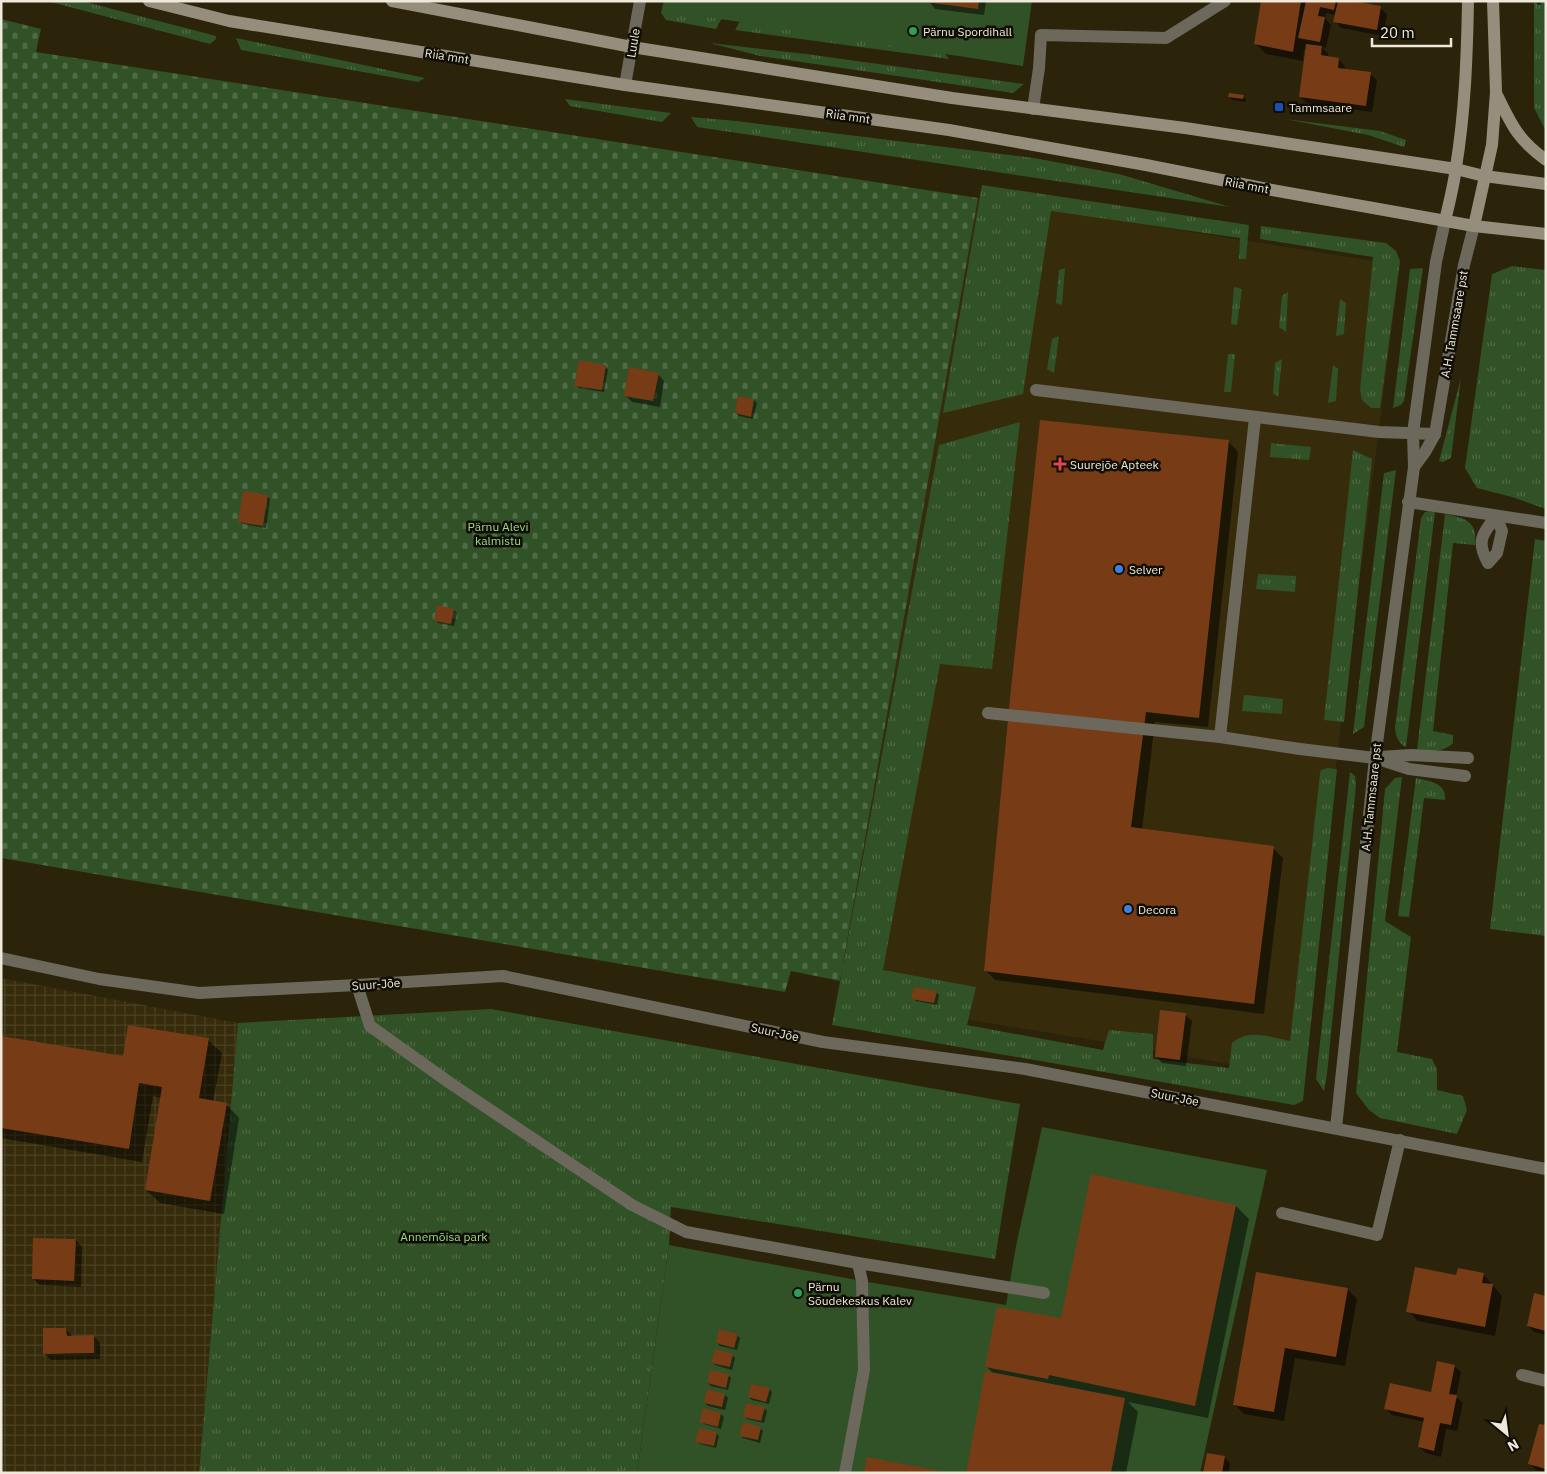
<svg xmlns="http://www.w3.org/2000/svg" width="1547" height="1474" viewBox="0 0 1547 1474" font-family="'IBM Plex Sans',sans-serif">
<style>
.built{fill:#362b0b}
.industrial{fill:url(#industrial-grid)}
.grass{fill:url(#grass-tufts)}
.cemetery{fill:url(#cemetery-stones)}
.pitch{fill:#315127}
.shadow{fill:#0007}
.building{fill:#773c15}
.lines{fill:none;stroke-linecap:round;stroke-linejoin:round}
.lane{stroke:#6c685c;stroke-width:12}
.street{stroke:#6c685c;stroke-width:12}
.secondary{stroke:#968e7c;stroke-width:12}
.leisure-dot{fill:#2e9e5b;stroke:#100d04;stroke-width:2}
.transit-dot{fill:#1a4fb4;stroke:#100d04;stroke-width:2}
.health-dot{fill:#e0444e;stroke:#100d04;stroke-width:2}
.shop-dot{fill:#3f7fe0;stroke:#100d04;stroke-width:2}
.labels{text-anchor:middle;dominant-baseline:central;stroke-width:5;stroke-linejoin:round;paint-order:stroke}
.poi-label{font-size:12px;fill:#eee9db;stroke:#100d04;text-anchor:start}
.street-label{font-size:12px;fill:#eee9db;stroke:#100d04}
.park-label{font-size:12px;fill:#9ad988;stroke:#100d04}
</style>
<defs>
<pattern id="industrial-grid" width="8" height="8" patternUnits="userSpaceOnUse" patternTransform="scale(1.25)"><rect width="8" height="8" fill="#362b0b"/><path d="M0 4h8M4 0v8" fill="none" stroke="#4a4022"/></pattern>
<pattern id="grass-tufts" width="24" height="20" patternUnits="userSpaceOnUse" patternTransform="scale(1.25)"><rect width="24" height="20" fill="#315127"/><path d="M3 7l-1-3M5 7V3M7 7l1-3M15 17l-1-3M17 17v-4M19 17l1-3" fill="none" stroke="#4f6a46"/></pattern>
<pattern id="cemetery-stones" width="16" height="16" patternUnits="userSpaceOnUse" patternTransform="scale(1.25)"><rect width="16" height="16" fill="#315127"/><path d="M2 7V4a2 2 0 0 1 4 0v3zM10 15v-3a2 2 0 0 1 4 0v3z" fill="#4f6a46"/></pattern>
</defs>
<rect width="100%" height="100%" fill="#2b230a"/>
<path class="built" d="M 978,198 L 1400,265 L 1334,780 L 1298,1076 L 1093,1040 L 841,999 L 840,981 Z"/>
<path class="industrial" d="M 1,978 L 238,1023 L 199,1473 L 1,1473 Z"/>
<g class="grass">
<path d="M 47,1 L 82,1 L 216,36 L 216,39 L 210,44 Z"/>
<path d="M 664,1 L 731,1 L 716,29 L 666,20 L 661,13 Z"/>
<path d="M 752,1 L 907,1 L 949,59 L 735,30 Z"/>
<path d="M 1534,1 L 1546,1 L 1546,131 L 1534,108 Z"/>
<path d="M 236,38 L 425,78 L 418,82 L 241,50 Z"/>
<path d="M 710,43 L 806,54 L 1024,84 L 1013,93 L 760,56 Z"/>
<path d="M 565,99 L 671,113 L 662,122 L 570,106 Z"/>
<path d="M 691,117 L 736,121 L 1034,158 L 1119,174 L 1230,207 L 697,127 Z"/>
<path d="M 1285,119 L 1380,131 L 1406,140 L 1404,147 L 1368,135 Z"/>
<path d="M 982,185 L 1249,225 L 1246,259 L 1239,259 L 1240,238 L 1051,211 L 1023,394 L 943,413 Z"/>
<path d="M 1261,226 L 1386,243 L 1396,251 L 1400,261 L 1380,408 L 1371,408 L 1362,400 L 1360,390 L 1373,257 L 1260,239 Z"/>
<path d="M 1512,266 L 1546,270 L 1546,509 L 1512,497 L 1477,488 L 1465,468 L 1492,274 Z"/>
<path d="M 1065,268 L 1062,305 L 1056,303 L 1059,270 Z"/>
<path d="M 1423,268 L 1404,401 L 1401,405 L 1393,408 L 1410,269 Z"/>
<path d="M 1234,287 L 1242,289 L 1237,325 L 1231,324 Z"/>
<path d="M 1288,292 L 1286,332 L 1279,327 L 1282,296 Z"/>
<path d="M 1340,299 L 1346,303 L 1344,334 L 1336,336 Z"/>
<path d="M 1059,336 L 1054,373 L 1047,369 L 1052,339 Z"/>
<path d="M 1228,354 L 1235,354 L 1231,392 L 1224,392 Z"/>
<path d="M 1282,359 L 1278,397 L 1273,393 L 1275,363 Z"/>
<path d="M 1333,365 L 1338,369 L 1336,401 L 1328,403 Z"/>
<path d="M 1461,378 L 1451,458 L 1443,462 L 1439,461 Z"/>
<path d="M 1020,422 L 992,669 L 940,664 L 883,970 L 976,987 L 967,1025 L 1103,1050 L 1109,1030 L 1153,1034 L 1153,1059 L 1229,1068 L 1232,1043 C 1248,1028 1270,1037 1290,1041 L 1320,774 L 1321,770 L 1328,768 L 1337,769 L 1303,1101 L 1294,1105 L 832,1025 L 939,445 Z"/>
<path d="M 1271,443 L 1311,447 L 1309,460 L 1270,457 Z"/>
<path d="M 1353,450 L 1372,459 L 1344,722 L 1324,720 Z"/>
<path d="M 1396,470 L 1364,727 L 1353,734 L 1384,473 Z"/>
<path d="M 1429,511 L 1435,512 L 1406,747 C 1398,743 1396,737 1395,728 L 1421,518 L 1425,512 Z"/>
<path d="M 1445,514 C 1465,518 1478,521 1475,545 L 1453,543 L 1433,731 L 1453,735 L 1453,743 C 1443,753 1430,751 1417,750 Z"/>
<path d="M 1535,539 L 1546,541 L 1546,936 L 1490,929 Z"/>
<path d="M 1258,574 L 1296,576 L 1295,592 L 1256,589 Z"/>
<path d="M 1244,695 L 1283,699 L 1282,714 L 1242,711 Z"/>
<path d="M 1350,772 L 1355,776 L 1356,785 L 1327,1074 L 1324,1091 L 1316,1079 Z"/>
<path d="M 1402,777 L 1385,921 L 1411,937 L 1397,1052 L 1432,1059 L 1437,1069 L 1437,1090 L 1463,1096 L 1467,1110 L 1457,1134 L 1380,1118 L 1369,1110 L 1356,1093 L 1385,789 L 1395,778 Z"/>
<path d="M 1416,778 C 1428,781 1447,782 1445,800 L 1424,798 L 1409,917 L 1398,916 Z"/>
<path d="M 491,1009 L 1020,1104 L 995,1259 L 671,1207 L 669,1245 L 637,1473 L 199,1473 L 238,1023 Z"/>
</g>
<path class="cemetery" d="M 1,19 L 41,29 L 36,52 L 978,198 L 840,981 L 791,971 L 785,992 L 1,858 Z"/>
<g class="pitch">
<path d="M 664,1 L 1032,1 L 1023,66 L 662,10 Z"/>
<path d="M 1042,1127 L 1267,1170 L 1200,1473 L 637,1473 L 669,1245 L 862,1281 L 1006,1305 L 1016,1246 Z"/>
</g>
<g class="shadow">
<path d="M 929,1 L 986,1 L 984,15 L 935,9 Z"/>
<path d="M 1262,1 L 1338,1 L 1380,8 L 1387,14 L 1383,36 L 1341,28 L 1335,21 L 1336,15 L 1326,13 L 1325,18 L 1331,25 L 1326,48 L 1322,47 L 1328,54 L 1328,58 L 1338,59 L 1345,66 L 1344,70 L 1370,74 L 1377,80 L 1372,112 L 1307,103 L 1300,97 L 1307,50 L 1304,50 L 1303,61 L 1266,54 L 1256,44 Z"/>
<path d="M 1541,1 L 1541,5 L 1538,5 L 1535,2 Z"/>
<path d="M 1243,96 L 1246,99 L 1246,102 L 1232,100 L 1230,97 Z"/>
<path d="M 605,366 L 608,369 L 604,392 L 579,388 L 576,385 Z"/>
<path d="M 658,374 L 664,381 L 660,407 L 632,402 L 625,395 Z"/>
<path d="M 754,400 L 757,403 L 753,419 L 739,416 L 736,413 Z"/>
<path d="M 1228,441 L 1238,452 L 1208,727 L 1155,722 L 1142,830 L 1273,848 L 1283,858 L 1264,1014 L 995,980 L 985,970 Z"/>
<path d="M 267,496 L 270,499 L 266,528 L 243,524 L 240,522 Z"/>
<path d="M 454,610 L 457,613 L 454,626 L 438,623 L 435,620 Z"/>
<path d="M 936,992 L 939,995 L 937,1005 L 916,1001 L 913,998 Z"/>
<path d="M 1185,1015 L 1192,1021 L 1186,1066 L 1162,1063 L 1156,1056 Z"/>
<path d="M 1,1037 L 124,1058 L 208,1040 L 222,1053 L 213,1102 L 226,1104 L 239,1118 L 224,1214 L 160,1203 L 146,1190 L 161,1098 L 153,1096 L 142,1162 L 1,1138 Z"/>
<path d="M 1092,1176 L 1236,1206 L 1249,1219 L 1208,1418 L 1128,1402 L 1138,1412 L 1126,1473 L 967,1473 L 994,1374 L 987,1367 L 1062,1321 Z"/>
<path d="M 76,1240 L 82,1247 L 81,1287 L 40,1285 L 33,1279 Z"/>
<path d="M 1257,1273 L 1347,1289 L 1357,1299 L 1345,1366 L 1295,1358 L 1284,1421 L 1244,1414 L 1234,1404 Z"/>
<path d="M 1483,1274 L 1502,1296 L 1495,1336 L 1418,1321 L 1408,1311 L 1457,1276 Z"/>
<path d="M 1546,1297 L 1546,1335 L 1534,1332 L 1528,1326 Z"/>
<path d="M 66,1329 L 73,1337 L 94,1336 L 100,1343 L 100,1359 L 51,1360 L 44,1353 Z"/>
<path d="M 737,1335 L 740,1338 L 737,1350 L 720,1346 L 717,1343 Z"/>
<path d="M 732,1355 L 735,1358 L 732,1370 L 715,1365 L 712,1362 Z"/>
<path d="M 1454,1366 L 1461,1372 L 1456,1397 L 1463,1403 L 1457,1431 L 1446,1429 L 1441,1457 L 1426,1453 L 1419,1447 L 1425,1422 L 1392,1415 L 1386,1409 L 1432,1393 Z"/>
<path d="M 728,1375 L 731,1378 L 728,1390 L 711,1386 L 708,1383 Z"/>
<path d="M 769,1389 L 772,1392 L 769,1404 L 752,1400 L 749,1397 Z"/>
<path d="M 708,1391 L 725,1395 L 728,1398 L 725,1410 L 708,1406 L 705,1403 Z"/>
<path d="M 764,1408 L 767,1411 L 764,1423 L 747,1419 L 745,1416 Z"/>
<path d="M 721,1414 L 724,1417 L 721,1429 L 704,1424 L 701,1421 Z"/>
<path d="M 1546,1427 L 1546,1473 L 1536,1470 L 1530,1464 Z"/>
<path d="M 760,1428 L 763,1431 L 760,1443 L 743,1438 L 740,1435 Z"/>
<path d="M 716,1433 L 719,1436 L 716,1448 L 700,1444 L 697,1441 Z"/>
<path d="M 1224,1457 L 1230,1463 L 1229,1473 L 1205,1473 Z"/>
</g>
<g class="building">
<path d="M 925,1 L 979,1 L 978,9 L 925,2 Z"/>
<path d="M 1261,1 L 1301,1 L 1293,52 L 1254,44 Z"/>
<path d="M 1306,1 L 1336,1 L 1334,10 L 1320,7 L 1318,16 L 1325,17 L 1320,42 L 1298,38 Z"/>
<path d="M 1338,1 L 1353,1 L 1381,6 L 1377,30 L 1333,22 Z"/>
<path d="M 1306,44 L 1322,46 L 1321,55 L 1339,58 L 1338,68 L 1371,72 L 1366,106 L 1299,97 Z"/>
<path d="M 1229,93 L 1244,95 L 1243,99 L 1228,97 Z"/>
<path d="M 579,360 L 606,365 L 602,390 L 574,386 Z"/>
<path d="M 629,367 L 659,373 L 653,401 L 624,396 Z"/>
<path d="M 738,396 L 754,399 L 751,417 L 735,413 Z"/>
<path d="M 1040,420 L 1229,440 L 1199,718 L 1146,712 L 1131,827 L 1274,846 L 1254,1004 L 984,971 L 1010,698 Z"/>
<path d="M 243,491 L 268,495 L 263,526 L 238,522 Z"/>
<path d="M 437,605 L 454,609 L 451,624 L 434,621 Z"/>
<path d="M 914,987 L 937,991 L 934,1003 L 911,999 Z"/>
<path d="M 1160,1010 L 1186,1013 L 1180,1060 L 1155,1057 Z"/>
<path d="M 128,1025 L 209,1038 L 199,1098 L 227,1103 L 210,1201 L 145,1190 L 162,1087 L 139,1083 L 129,1149 L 1,1128 L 1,1036 L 123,1056 Z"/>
<path d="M 1091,1174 L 1236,1205 L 1195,1406 L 1049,1375 L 1048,1379 L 985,1367 L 997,1307 L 1061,1318 Z"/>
<path d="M 33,1238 L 76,1239 L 74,1281 L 32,1279 Z"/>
<path d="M 1415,1267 L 1456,1275 L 1458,1268 L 1484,1273 L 1482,1283 L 1493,1284 L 1485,1327 L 1406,1312 Z"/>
<path d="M 1256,1272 L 1348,1288 L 1336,1357 L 1285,1348 L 1274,1412 L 1233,1405 Z"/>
<path d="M 1534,1293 L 1546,1296 L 1546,1331 L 1527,1326 Z"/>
<path d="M 43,1328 L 66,1328 L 67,1336 L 94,1335 L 94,1353 L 43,1354 Z"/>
<path d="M 719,1329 L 738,1334 L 734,1348 L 716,1343 Z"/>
<path d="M 715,1349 L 733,1354 L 730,1367 L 711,1363 Z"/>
<path d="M 1437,1361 L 1455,1365 L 1449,1394 L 1457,1395 L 1451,1425 L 1440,1423 L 1434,1451 L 1418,1447 L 1424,1418 L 1384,1409 L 1390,1383 L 1431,1392 Z"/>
<path d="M 710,1370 L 729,1374 L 726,1388 L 707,1383 Z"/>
<path d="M 985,1371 L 1125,1398 L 1111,1473 L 966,1473 Z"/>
<path d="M 751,1384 L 770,1388 L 766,1402 L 748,1397 Z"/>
<path d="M 707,1389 L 725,1394 L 722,1407 L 704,1403 Z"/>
<path d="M 746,1403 L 765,1407 L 761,1421 L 743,1417 Z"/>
<path d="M 703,1408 L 721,1413 L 718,1427 L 699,1422 Z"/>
<path d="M 743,1422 L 761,1427 L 758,1440 L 739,1436 Z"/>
<path d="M 1539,1424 L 1546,1425 L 1546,1469 L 1528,1464 Z"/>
<path d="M 699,1428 L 717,1432 L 714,1446 L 695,1442 Z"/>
<path d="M 1207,1453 L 1225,1456 L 1222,1473 L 1203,1473 Z"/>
<path d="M 867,1457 L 944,1472 L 944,1473 L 864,1473 Z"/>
</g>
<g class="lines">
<g class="lane">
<path d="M 1033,109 L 1039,68 L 1041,35 L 1166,38 L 1225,1"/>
<path d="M 1036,390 L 1379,432 L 1435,434"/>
<path d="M 1408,502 L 1546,523"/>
<path d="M 1496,516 L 1502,531 L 1497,553 L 1488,563 C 1476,541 1482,535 1496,516 Z"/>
<path d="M 988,713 L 1220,737 L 1300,749 L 1375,758 L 1409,769 L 1465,776"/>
<path d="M 1220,737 L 1255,418"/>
<path d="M 1380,757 L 1411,755 L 1468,758"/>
<path d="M 357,985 L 370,1026 L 450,1083 L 632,1205 L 686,1232 L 858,1263 L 1044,1293"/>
<path d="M 1282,1213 L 1377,1235 L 1400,1140"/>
<path d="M 1522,1375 L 1546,1381"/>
<path d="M 845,1473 L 864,1370 L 862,1281 L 858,1263"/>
</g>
<g class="street">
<path d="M 625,85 L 640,1"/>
<path d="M 1414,467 L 1425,452 L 1435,434 L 1464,265 L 1474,226"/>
<path d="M 1,958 L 99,979 L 199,993 L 357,985 L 503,976 L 823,1042 L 1025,1069 L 1546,1169"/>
<path d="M 1336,1128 L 1375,758 L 1414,467 L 1413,433 L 1436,262 L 1445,221"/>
</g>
<g class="secondary">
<path d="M 149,1 L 229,21 L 625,85 L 949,130 L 1146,165 L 1267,189 L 1474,226 L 1546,234"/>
<path d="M 392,1 L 632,47 L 952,98 L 1185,128 L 1456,169 L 1484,176 L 1546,184"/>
<path d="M 1496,93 C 1511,124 1517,139 1546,160"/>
<path d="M 1445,221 C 1449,203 1454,185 1456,167 C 1465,112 1467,57 1468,1"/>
<path d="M 1474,226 L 1492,145 L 1496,92 L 1493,1"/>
</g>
</g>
<g class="leisure-dot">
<circle cx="913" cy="31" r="5"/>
<circle cx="798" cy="1293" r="5"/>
</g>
<rect class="transit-dot" x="1274" y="102" width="10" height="10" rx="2.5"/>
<path class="health-dot" d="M1057.5 456.5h5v5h5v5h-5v5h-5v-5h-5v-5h5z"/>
<g class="shop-dot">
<circle cx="1119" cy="569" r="5"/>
<circle cx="1128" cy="909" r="5"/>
</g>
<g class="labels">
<g class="poi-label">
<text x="923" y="31">Pärnu Spordihall</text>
<text x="1289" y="107">Tammsaare</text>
<text x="1070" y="464">Suurejõe Apteek</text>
<text x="1129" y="569">Selver</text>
<text x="1138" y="909">Decora</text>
<text x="808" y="1286">Pärnu<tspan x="808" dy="14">Sõudekeskus Kalev</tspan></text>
</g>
<g class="street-label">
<text transform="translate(633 43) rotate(-80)">Luule</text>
<text transform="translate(447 56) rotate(9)">Riia mnt</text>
<text transform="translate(848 116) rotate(8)">Riia mnt</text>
<text transform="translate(1247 185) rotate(11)">Riia mnt</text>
<text transform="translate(1454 324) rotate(-80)">A.H. Tammsaare pst</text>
<text transform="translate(1371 797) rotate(-84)">A.H. Tammsaare pst</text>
<text transform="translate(376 984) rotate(-4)">Suur-Jõe</text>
<text transform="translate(775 1032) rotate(12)">Suur-Jõe</text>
<text transform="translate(1175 1097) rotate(11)">Suur-Jõe</text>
</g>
<g class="park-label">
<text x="498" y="526">Pärnu Alevi<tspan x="498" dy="14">kalmistu</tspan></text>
<text x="444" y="1236">Annemõisa park</text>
</g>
</g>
<rect width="1547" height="1474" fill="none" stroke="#eee9db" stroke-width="5"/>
<g transform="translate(1507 1434) rotate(151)" stroke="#100d04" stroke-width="4" paint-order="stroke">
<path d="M0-4L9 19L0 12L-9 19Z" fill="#eee9db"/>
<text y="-8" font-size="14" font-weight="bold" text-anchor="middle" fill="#eee9db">N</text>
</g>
<path d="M1372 38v8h79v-8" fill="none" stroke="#eee9db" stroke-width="2.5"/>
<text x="1380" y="38" font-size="15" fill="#eee9db" stroke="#100d04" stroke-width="4" paint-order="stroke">20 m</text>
</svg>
